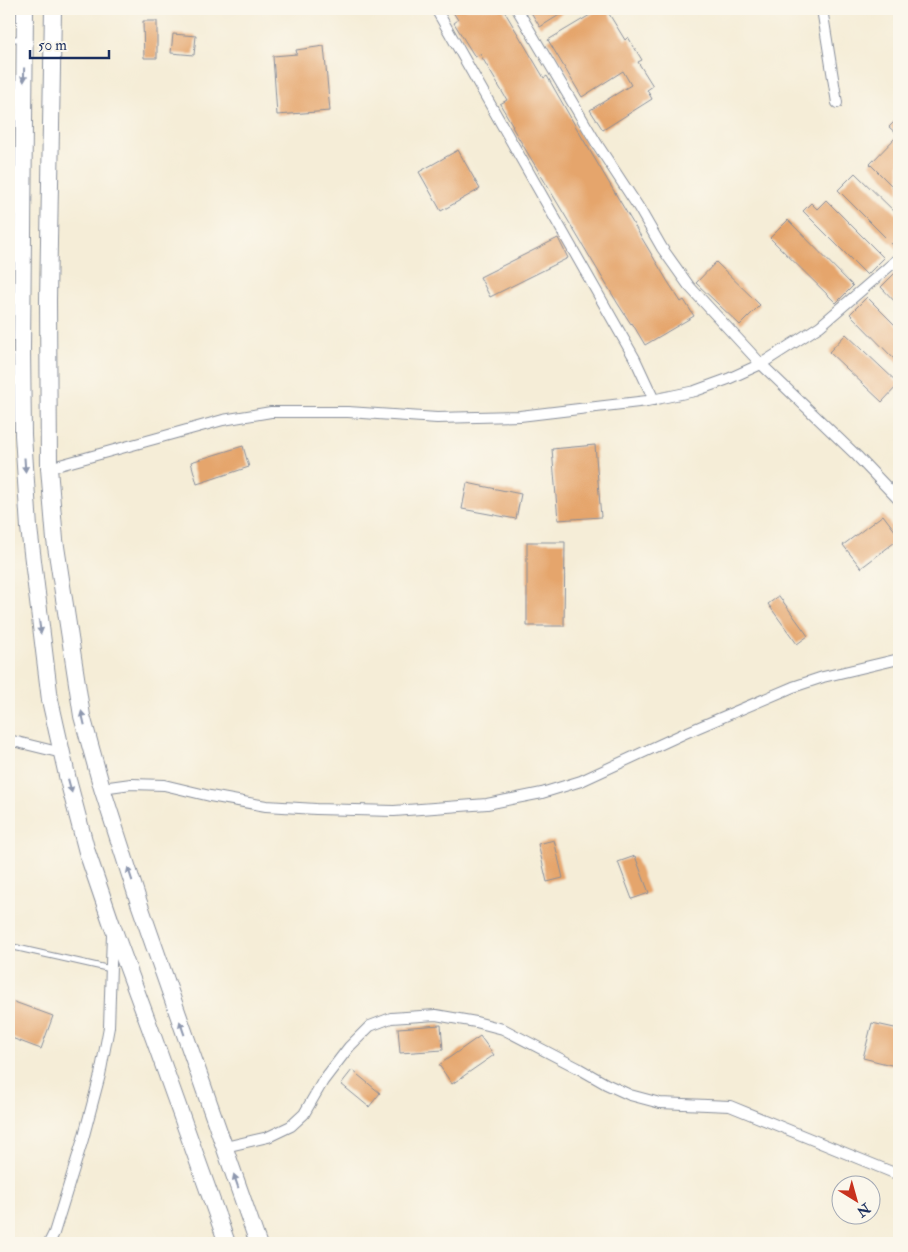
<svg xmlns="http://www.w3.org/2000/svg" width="908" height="1252" viewBox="0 0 908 1252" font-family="'IM FELL Double Pica',serif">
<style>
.building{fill:#e5a56c}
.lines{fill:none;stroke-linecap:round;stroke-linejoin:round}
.service-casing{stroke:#888e9a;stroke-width:7}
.minor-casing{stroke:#888e9a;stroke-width:12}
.trunk-casing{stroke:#888e9a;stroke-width:18}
.service{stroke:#fff;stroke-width:5}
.minor{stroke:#fff;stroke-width:10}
.trunk{stroke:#fff;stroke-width:16}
.oneway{fill:#8d97ae}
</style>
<rect width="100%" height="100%" fill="#fbf7ec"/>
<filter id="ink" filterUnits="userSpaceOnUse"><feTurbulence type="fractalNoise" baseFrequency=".02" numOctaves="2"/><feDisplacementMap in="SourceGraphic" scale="10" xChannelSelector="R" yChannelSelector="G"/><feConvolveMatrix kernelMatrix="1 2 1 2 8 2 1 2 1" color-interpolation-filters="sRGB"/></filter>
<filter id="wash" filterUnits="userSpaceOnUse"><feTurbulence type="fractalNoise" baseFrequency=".0096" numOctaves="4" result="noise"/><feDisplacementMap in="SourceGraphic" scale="20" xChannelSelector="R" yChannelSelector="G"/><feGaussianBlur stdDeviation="1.12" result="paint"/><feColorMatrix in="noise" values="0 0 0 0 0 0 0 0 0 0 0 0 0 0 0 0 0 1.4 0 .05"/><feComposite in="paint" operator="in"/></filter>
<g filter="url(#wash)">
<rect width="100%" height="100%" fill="#f5edd7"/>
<g id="blocks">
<g class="building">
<path d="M 451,9 L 503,9 L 544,78 L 547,76 L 580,134 L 668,282 L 681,302 L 684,300 L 694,316 L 645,345 L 632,323 L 631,324 L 618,304 L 512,127 L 513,126 L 500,104 L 507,100 L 480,54 L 475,57 L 454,23 L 458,20 Z"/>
<path d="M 529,9 L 569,9 L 540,27 Z"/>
<path d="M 600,9 L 606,9 L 625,40 L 628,37 L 642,60 L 638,62 L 653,86 L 647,90 L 652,99 L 603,130 L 590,110 L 631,85 L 623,71 L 582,97 L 548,40 Z"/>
<path d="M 143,21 L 157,21 L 157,58 L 144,58 Z"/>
<path d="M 173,34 L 196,36 L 194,55 L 171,53 Z"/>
<path d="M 324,46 L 330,111 L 277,115 L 273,56 L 297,54 L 296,50 Z"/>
<path d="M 899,117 L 899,193 L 870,164 L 898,135 L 889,127 Z"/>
<path d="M 458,150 L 480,189 L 441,211 L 419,172 Z"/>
<path d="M 855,173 L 899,216 L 899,251 L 838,190 Z"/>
<path d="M 826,200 L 884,258 L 867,275 L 803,211 L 811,203 L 817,209 Z"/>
<path d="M 788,220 L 853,286 L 836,303 L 770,238 Z"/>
<path d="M 558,238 L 568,258 L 490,297 L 480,277 Z"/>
<path d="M 716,262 L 760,305 L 740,325 L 696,283 Z"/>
<path d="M 899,269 L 899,306 L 881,287 Z"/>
<path d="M 867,297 L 899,329 L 899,364 L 850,314 Z"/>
<path d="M 846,334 L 899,384 L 882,402 L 829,352 Z"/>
<path d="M 595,445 L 601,517 L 558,520 L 552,449 Z"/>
<path d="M 243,446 L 249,467 L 197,484 L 191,462 Z"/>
<path d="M 467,483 L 521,494 L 516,519 L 462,509 Z"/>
<path d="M 883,515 L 899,536 L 899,539 L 861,568 L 843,545 Z"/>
<path d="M 527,542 L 565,542 L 564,626 L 527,626 Z"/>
<path d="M 779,596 L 808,636 L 797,644 L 768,604 Z"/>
<path d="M 554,840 L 563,878 L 547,882 L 538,844 Z"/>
<path d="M 635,856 L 649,893 L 632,899 L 618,862 Z"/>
<path d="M 9,1000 L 53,1016 L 41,1049 L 9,1037 Z"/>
<path d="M 872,1023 L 899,1029 L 899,1067 L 863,1058 Z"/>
<path d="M 441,1025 L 443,1050 L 400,1053 L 398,1028 Z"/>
<path d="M 480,1036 L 494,1055 L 452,1084 L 439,1065 Z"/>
<path d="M 352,1070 L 380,1093 L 369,1107 L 341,1084 Z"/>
</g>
</g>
</g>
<g filter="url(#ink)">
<use href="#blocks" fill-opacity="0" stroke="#888e9a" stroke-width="1"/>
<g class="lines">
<defs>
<g id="service">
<path d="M 9,40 L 22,38"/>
<path d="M 9,946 L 111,969"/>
</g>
<g id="minor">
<path d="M 436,9 L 635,359 L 654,400"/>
<path d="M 517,9 L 597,144 L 639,208 L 662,248 L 689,286 L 761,364 L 857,456 L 899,500"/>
<path d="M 822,9 L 837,103"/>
<path d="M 9,174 L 23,172"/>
<path d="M 49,468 L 223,420 L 271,412 L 348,412 L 437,418 L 520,416 L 647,401 L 695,391 L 728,379 L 761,364 L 820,326 L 899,258"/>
<path d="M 9,740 L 62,753"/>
<path d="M 102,788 L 131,784 L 164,785 L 210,796 L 266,806 L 316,809 L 394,811 L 487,804 L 542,793 L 581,781 L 683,734 L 793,687 L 823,677 L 899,659"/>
<path d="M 225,1147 L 268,1137 L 291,1126 L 304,1114 L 323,1081 L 349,1047 L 370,1026 L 391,1018 L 436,1015 L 476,1022 L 503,1029 L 578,1068 L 606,1084 L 630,1095 L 660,1103 L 730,1106 L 899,1175"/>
<path d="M 49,1243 L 54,1233 L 83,1139 L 100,1075 L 109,1027 L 112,934"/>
</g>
<g id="trunk">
<path d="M 25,9 L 22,348 L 23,435 L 29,528 L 50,700 L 68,780 L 87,852 L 112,925 L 154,1039 L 227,1243"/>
<path d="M 53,9 L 48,300 L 49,468 L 55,540 L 82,716 L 102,788 L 139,903 L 258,1243"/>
</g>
</defs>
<use href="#service" class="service-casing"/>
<use href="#minor" class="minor-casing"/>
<use href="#trunk" class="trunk-casing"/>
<use href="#service" class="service"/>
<use href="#minor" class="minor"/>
<use href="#trunk" class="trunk"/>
</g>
<defs><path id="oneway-solid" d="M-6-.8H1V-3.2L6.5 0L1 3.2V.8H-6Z" transform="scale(1.25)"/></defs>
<g class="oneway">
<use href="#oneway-solid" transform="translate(24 75) rotate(91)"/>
<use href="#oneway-solid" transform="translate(25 465) rotate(86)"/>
<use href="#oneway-solid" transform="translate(40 627) rotate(82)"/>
<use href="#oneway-solid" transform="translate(83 718) rotate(-103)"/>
<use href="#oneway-solid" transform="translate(70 786) rotate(75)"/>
<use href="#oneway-solid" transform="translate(130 874) rotate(-108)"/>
<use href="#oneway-solid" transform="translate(182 1028) rotate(-109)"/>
<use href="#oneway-solid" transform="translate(236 1181) rotate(-109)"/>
</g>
</g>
<rect width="908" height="1252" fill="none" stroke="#fbf7ec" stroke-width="30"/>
<g transform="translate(856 1200) rotate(143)"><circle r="24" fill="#fbf7ec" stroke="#a1a7b3"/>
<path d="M0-4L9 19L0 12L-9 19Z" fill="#c8321e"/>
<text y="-8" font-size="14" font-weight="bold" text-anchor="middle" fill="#1b2f5e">N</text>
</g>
<path d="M30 50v8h79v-8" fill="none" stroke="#1b2f5e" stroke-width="2.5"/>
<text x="38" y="50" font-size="15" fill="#1b2f5e" stroke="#fbf7ec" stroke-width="4" paint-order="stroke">50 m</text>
</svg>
